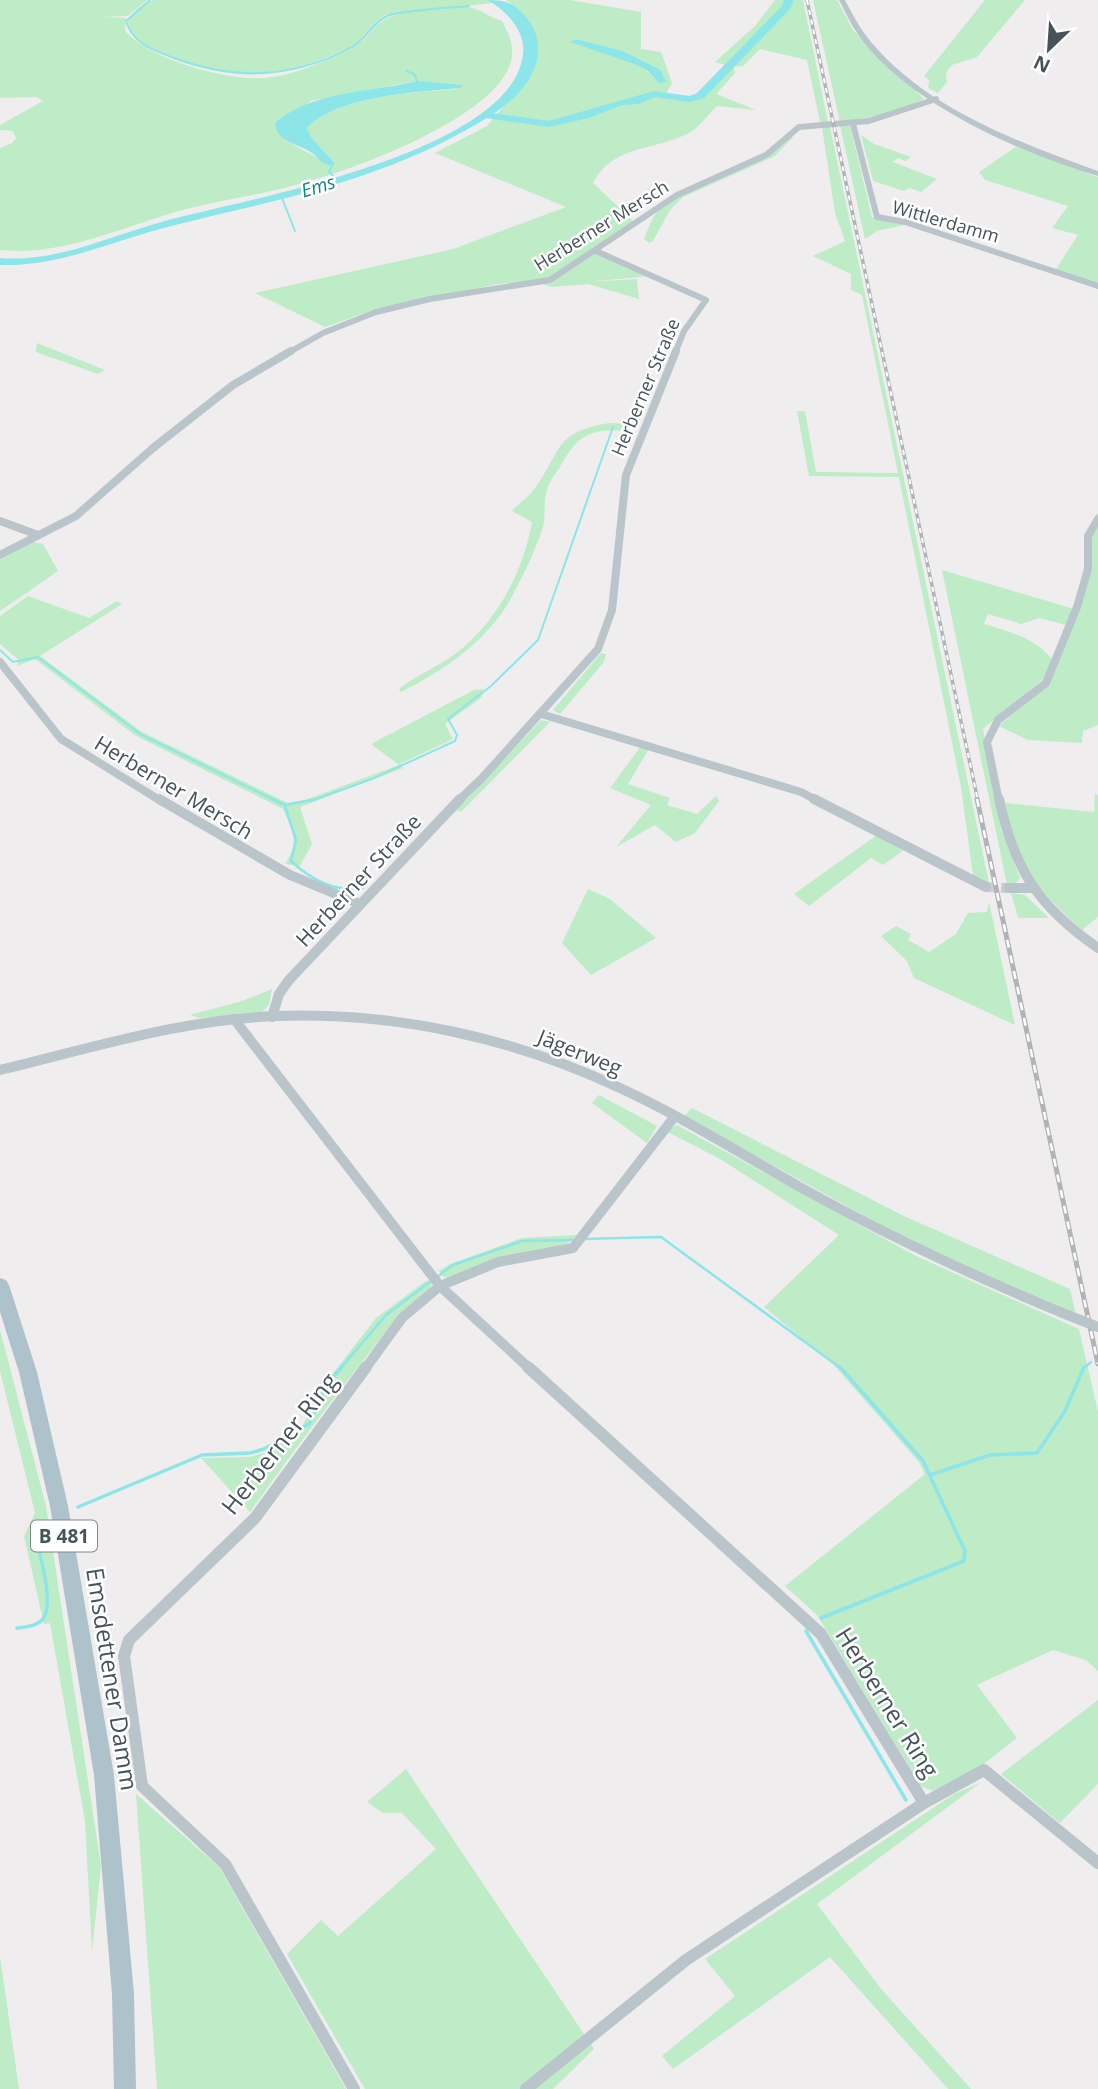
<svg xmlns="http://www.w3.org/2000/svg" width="1098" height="2089" viewBox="0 0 1098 2089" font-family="'Open Sans',sans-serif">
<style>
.green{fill:#bdecc7;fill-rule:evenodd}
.water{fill:#8ce5e8}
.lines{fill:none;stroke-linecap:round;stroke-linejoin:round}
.stream-far2{stroke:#8ce5e8;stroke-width:2}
.stream-far1{stroke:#8ce5e8;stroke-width:2.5}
.stream{stroke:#8ce5e8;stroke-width:3.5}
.river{fill:#8ce5e8;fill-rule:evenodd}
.minor-tunnel{stroke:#ceced0;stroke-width:10;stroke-dasharray:10 5;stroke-linecap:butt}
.minor-far3{stroke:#b9c5ca;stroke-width:6}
.minor-far2{stroke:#b9c5ca;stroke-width:8}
.minor-far1{stroke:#b9c5ca;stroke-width:10}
.minor{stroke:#b9c5ca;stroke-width:12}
.tertiary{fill:#b9c5ca;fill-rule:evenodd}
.primary{fill:#aec2cb;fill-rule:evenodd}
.rail-far1-casing{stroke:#b0b4b8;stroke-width:3.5}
.rail-casing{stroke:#b0b4b8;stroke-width:5}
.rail-far1{stroke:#fff;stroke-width:2;stroke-dasharray:5;stroke-linecap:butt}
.rail{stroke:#fff;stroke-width:2.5;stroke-dasharray:8;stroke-linecap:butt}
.minor-bridge{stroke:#b9c5ca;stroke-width:10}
.labels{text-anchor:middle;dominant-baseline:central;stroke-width:5;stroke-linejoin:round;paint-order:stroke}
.far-street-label{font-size:18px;fill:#46545a;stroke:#fff}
.far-water-label{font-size:19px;font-style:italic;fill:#128184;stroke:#fff}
.shield{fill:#fff;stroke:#7e878c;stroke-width:2}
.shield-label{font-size:19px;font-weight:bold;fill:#46545a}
.street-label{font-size:21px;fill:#46545a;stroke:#fff}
.near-street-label{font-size:24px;fill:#46545a;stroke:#fff}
</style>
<rect width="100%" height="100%" fill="#f0edee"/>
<g class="green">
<path d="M 0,0 L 147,0 L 128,16 L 101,17 L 126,18 L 125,31 C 151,60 227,81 265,78 C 296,75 329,60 356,45 C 371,37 375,21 393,16 C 409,11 451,5 468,7 C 478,8 491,18 502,21 C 509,34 515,47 511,61 C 497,118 348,172 295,185 C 259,195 222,200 186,209 C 126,225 63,257 0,250 L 0,148 L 12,143 L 16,138 L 13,131 L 0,130 L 0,125 L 43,101 L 37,97 L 0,98 ZM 417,81 L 460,89 C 416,92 340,96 307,127 L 310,138 L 335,162 L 318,158 L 284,140 L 310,101 Z"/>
<path d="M 153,0 L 487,0 L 492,3 L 385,15 C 374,22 368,32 358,41 C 348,49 332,55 320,60 C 264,83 220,77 165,54 C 149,47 131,40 128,21 L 137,9 Z"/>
<path d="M 506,0 L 570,0 L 641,12 L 641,49 L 661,52 L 672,83 L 665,96 L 688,100 L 686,97 L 703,91 L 725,65 L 715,62 L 755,26 L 775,0 L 803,0 L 828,122 L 820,122 L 807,60 L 760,49 L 743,66 L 734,67 L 735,73 L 716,94 L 756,110 L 717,106 C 707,115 700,127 689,133 C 655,151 613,144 593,183 L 633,221 L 591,250 L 650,276 L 587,282 L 637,279 L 639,299 L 588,284 L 551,287 L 533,281 L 498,284 L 373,310 L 325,327 L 255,293 L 453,249 L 566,207 L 435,153 L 487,126 L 533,72 L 519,10 ZM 576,39 L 623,51 L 661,70 L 664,78 L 654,78 C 636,56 596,52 571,42 Z"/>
<path d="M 813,0 L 837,0 L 853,30 L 924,99 L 886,115 L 840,122 Z"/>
<path d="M 985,0 L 1025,0 L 977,57 L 952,65 L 946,73 L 947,82 L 938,93 L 928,88 L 929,80 L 924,76 Z"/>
<path d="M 840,125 L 850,126 L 872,217 L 904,225 L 877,231 L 865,239 Z"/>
<path d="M 822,127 L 830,127 L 989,883 L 974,879 L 972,869 L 961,787 L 899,477 L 809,476 L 797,411 L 805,411 L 816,472 L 898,473 L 862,295 L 851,290 L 851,274 L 813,256 L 845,241 L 835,213 Z"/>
<path d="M 861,135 L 874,144 L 911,157 L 905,161 L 898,158 L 893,162 L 937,179 L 921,192 L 909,188 L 904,191 L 873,181 Z"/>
<path d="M 789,137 L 793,137 L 775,156 L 683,197 L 670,210 L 653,241 L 649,243 L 644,239 C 648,230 652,216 659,210 C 696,176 752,171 789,137 Z"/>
<path d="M 1017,146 L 1098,177 L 1098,283 L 1056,269 L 1078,235 L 1052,228 L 1068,206 L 985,180 L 979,172 Z"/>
<path d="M 37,343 L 105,370 L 98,374 L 36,352 Z"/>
<path d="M 609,423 L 630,424 L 628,431 C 590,429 578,434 560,467 C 555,474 549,482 547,490 C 543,501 546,515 543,527 C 535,552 522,578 510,600 C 486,642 443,671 401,692 L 399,689 C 416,675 436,668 454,655 C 496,623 523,573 532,522 L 512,511 C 518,504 526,499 532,492 C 563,453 550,433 609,423 Z"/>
<path d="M 1098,512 L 1098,725 L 1083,731 L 1082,743 L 1028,740 L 999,726 L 1049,682 L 1049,674 L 983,729 L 1001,830 L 1020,878 L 1017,882 L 1007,885 L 942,570 L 1074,609 L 1084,568 L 1086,537 ZM 988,614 L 1021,624 L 1039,618 L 1066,625 L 1053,661 C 1037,638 1010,632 984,624 Z"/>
<path d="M 33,542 L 43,544 L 58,571 L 0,611 L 0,560 Z"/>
<path d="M 28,596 L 89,618 L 117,601 L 122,604 L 40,656 L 142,732 L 288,803 L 300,802 L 399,765 L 371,744 L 474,690 L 483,689 L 482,697 L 445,724 L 453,739 L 400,764 L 403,768 L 300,807 L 312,844 L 300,866 L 285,864 C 300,841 293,832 283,809 L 136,736 L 35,659 L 17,666 L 19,660 L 0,644 L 0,616 Z"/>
<path d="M 601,653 L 606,654 L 604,662 L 560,714 L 553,710 Z"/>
<path d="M 541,720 L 550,722 L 461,812 L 456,810 Z"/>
<path d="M 641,746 L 650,747 L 628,784 L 670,798 L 667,805 L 697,814 L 716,796 L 719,801 L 695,833 L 676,842 L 655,825 L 616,847 L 651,805 L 610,788 Z"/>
<path d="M 1095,794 L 1098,795 L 1098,917 L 1082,930 C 1037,889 1015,865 1005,803 L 1094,812 Z"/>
<path d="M 877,835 L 903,851 L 883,865 L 871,858 L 809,906 L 794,894 Z"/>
<path d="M 588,889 L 610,899 L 656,938 L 591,975 L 562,943 Z"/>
<path d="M 1011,893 L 1025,895 L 1049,918 L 1018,918 Z"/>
<path d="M 989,902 L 1015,1025 L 914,978 L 907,961 L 881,936 L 896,926 L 911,934 L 908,940 L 929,952 L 956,934 L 968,913 L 987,912 Z"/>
<path d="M 272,989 L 269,1005 L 261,1013 L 199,1018 L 190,1015 L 242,1001 Z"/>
<path d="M 599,1095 L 657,1126 L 647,1143 L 592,1103 Z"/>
<path d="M 692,1108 L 904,1216 L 1070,1289 L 1076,1315 L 906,1239 L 684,1116 Z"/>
<path d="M 677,1125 L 916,1256 L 1079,1329 L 1098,1412 L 1098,1671 L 1086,1660 L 1053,1650 L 977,1685 L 1017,1738 L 981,1766 L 933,1791 L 921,1786 L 817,1615 L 785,1586 L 925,1474 L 919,1462 L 833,1364 L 764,1307 L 839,1235 L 720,1159 L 666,1131 Z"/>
<path d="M 578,1235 L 566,1244 L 450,1278 L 443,1277 L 439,1271 L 450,1264 L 522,1238 Z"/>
<path d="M 427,1280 L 432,1284 C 423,1303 402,1312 388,1329 C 340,1389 294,1450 250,1512 L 201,1458 L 249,1457 L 264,1453 L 300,1431 L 320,1390 L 376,1318 Z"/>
<path d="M 0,1330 L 46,1506 L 101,1866 L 92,1951 L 85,1821 L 50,1623 L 44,1624 L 24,1536 L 35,1513 L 0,1371 Z"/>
<path d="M 1098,1700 L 1098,1784 L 1060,1823 L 1001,1774 Z"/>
<path d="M 406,1769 L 594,2049 L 553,2089 L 365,2089 L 287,1954 L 321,1920 L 338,1936 L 436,1849 L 402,1813 L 383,1813 L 367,1802 Z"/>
<path d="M 980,1783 L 817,1904 L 882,1990 L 971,2089 L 948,2089 L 830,1957 L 673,2069 L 662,2056 L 735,1996 L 705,1959 L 954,1794 Z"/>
<path d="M 136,1794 L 219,1867 L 346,2089 L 157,2089 Z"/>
<path d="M 0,1956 L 19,2089 L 0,2089 Z"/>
</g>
<g class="water">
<path d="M 487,0 C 504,0 512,2 524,15 C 537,29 541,45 536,64 C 526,94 499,111 475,125 C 379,181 281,199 175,225 C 116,239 62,267 0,265 L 0,258 C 57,263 112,235 165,221 C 243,200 513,153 523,54 C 526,31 506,10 487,0 Z"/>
<path d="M 576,39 L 623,51 L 661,70 L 666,82 L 659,83 L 648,71 L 637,65 L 570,42 Z"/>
<path d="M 417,81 L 462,85 L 460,88 C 418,92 337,96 307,128 L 311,138 L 335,163 L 332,166 C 320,164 319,157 309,151 C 295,143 277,142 275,123 C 314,90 369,93 417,81 Z"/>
</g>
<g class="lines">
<g class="stream-far2">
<path d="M 150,0 L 126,21 C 133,44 153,50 174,58 C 236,81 295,79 353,46 C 366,39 372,24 385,17 C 398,10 451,8 469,6"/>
<path d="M 406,71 L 414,74 L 417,81"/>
<path d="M 332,166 L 329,172 L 336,179"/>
<path d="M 282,198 L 295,231"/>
<path d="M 0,650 L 13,662 L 38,657 L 140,734 L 276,801"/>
<path d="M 310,801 L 372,779 L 455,741 L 457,735 L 448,719 L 491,686 L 538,640 L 613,427"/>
</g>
<g class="stream-far1">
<path d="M 272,799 L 285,805 L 316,799"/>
<path d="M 285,806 L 296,840 L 291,861 C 310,879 336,893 363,888"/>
<path d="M 583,1239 L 661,1237 L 842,1369"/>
<path d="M 437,1277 L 453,1265 L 522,1241 L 573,1240"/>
<path d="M 340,1369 L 386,1315 L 431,1281"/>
<path d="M 1083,1369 L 1091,1362"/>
</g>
<g class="stream">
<path d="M 930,1475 L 990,1455 L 1037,1453 L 1065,1411 L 1084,1367"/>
<path d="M 78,1507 L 202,1455 L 250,1453 L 264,1449 L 309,1424 L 328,1383 L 342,1367"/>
<path d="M 821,1618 L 964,1561 L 965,1551 L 923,1461 L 840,1367"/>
<path d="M 17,1628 C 26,1627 37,1626 43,1619 C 55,1603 39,1553 35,1535 L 43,1525"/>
<path d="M 806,1631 L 906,1800"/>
</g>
<path class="river" d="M 784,0 L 794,0 L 790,9 L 704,98 L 689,102 L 655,97 L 639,104 L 622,105 L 589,118 L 549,127 L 485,118 L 480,115 L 485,112 L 549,121 L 654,91 L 689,96 L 696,94 L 782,6 Z"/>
<path class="minor-tunnel" d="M 986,887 L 1008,888"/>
<g class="minor-far3">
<path d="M 853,124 L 877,217 L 905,222 L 1098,286"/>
<path d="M 596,251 L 706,300 L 684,331 L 675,353"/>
<path d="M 288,353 L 323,333 L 376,312 L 430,299 L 550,280 L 677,195 L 766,155 L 799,127 L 869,121 L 936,99"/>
</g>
<g class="minor-far2">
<path d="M 0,521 L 38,535"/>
<path d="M 0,555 L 76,516 L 153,448 L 233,385 L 291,351"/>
<path d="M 0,662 L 61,739 L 161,801"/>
<path d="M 541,714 L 801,792 L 818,801"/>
<path d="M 458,801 L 482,778 L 598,649 L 612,610 L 626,475 L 676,351"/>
<path d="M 999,801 L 987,742 L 998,720 L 1046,683 L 1077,607 L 1088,569 L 1088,536 L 1098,519"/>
</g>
<g class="minor-far1">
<path d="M 159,799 L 290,875 L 360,904"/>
<path d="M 814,799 L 986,887"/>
<path d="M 999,799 C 1014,870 1039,907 1098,948"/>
<path d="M 1008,888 L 1031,888"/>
<path d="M 272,1017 L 279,994 L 289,980 L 460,799"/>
<path d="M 234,1019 L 440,1286 L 498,1262 L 573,1248 L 675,1116"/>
<path d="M 0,1070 C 92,1048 183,1019 278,1016 C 396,1012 514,1038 620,1088 C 685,1118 746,1157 809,1192 C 890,1237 974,1276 1060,1312"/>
<path d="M 365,1369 L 402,1318 L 440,1286 L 530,1369"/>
</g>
<g class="minor">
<path d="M 528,1367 L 821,1634 L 924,1803"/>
<path d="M 354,2089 L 225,1864 L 142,1786 L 124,1656 L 129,1640 L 255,1518 L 366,1367"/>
<path d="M 526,2089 L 686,1960 L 924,1803 L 984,1770 L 1098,1863"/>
</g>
<path class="tertiary" d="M 839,0 L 845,0 C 851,11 857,23 864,33 C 919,106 1015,141 1098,171 L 1098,176 C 1020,153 904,102 857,33 C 850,23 845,11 839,0 Z"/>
<path class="primary" d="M 0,1278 L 6,1280 L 9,1285 L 37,1372 L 68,1506 L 114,1775 L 134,1994 L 136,2089 L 114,2089 L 112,1994 L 94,1775 L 50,1506 L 19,1372 L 0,1312 Z"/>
<defs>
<path id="rail-far1" d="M 807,0 L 978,801"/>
<path id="rail" d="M 977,799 L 1098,1364"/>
</defs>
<use href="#rail-far1" class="rail-far1-casing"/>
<use href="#rail" class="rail-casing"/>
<use href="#rail-far1" class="rail-far1"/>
<use href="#rail" class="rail"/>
<path class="minor-bridge" d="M 1060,1312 L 1098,1327"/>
</g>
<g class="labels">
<g class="far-street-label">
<text transform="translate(946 221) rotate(16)">Wittlerdamm</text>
<text transform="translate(601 225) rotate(-32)">Herberner Mersch</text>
<text transform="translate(645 387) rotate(-67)">Herberner Straße</text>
</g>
<g class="far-water-label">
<text transform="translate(318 186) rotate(-17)">Ems</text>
</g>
<rect class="shield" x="31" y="1520.5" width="66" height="31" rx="5"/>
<g class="shield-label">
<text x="64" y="1536">B 481</text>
</g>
<g class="street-label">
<text transform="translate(174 787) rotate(31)">Herberner Mersch</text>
<text transform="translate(358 880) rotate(-47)">Herberner Straße</text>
<text transform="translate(580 1052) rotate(22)">Jägerweg</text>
</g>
<g class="near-street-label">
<text transform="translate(279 1443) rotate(-52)">Herberner Ring</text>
<text transform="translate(113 1679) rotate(81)">Emsdettener Damm</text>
<text transform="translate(888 1702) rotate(58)">Herberner Ring</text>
</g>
</g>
<g transform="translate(1049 49) rotate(205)" stroke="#ffffff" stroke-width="5" paint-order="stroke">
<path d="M0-5L12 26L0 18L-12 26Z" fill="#46545a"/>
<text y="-10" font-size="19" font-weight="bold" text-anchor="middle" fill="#46545a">N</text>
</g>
</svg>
